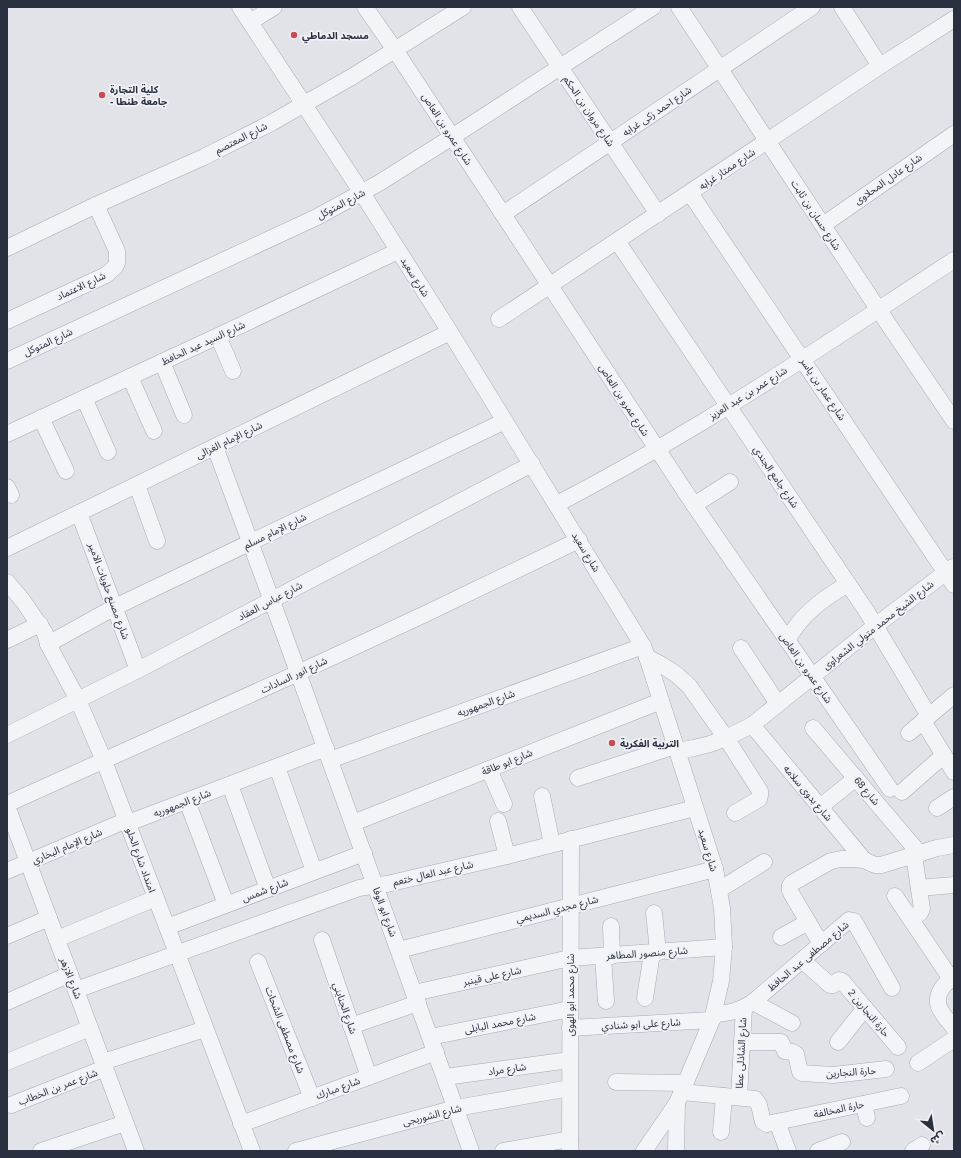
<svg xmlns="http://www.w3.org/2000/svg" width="961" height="1158" viewBox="0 0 961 1158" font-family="Arial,'Noto Sans Arabic',sans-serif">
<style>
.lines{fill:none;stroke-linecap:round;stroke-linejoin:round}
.minor-casing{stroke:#a6aab3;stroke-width:17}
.minor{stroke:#f3f4f7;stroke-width:16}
.poi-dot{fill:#c84c52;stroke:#f0f2f6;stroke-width:1.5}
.labels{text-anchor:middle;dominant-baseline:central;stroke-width:3.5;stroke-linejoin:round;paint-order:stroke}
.poi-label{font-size:10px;font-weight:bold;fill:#2a3040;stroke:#f0f2f6;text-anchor:start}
.street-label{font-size:10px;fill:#2a3040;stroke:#f0f2f6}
</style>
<rect width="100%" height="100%" fill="#e1e3e9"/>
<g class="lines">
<defs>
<g id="minor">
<path d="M 240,7 L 362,193 L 450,332 L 643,646 L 647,657 L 715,869 L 722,908 L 724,947 L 721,981 L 712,1020 L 677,1103 L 644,1151"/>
<path d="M 365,7 L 395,50 L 694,505 L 890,789"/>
<path d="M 520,7 L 658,214"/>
<path d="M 679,7 L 878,309 L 954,421"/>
<path d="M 842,7 L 880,66"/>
<path d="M 250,22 L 274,7"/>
<path d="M 690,193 L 954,585"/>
<path d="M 503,214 L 812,7"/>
<path d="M 823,225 L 954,134"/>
<path d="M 617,241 L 867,612 L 929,716"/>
<path d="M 7,248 L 96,205 L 204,157 L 271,123 L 355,75 L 463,7"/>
<path d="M 499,319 L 880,66 L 954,19"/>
<path d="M 7,321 L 106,275 L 115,267 L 117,263 L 117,251 L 96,205"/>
<path d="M 218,336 L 233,371"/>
<path d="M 7,361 L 317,217 L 379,183 L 452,137 L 653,7"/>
<path d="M 162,362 L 184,415"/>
<path d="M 130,377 L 154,431"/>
<path d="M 84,398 L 108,452"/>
<path d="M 41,418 L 66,471"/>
<path d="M 7,434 L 218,336 L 398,251"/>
<path d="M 215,447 L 283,631 L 471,1151"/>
<path d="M 137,485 L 157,541"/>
<path d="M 7,487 L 11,495"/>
<path d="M 557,504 C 607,478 656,450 704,421 C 789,370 871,314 954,260"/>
<path d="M 694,505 L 730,482"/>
<path d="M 79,513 L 138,670"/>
<path d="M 7,548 L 450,332"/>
<path d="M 7,582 L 23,601 L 45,633 L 48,644 L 78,700 L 104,761 L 252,1151"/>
<path d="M 7,640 L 40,624"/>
<path d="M 787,640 C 790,635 794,629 798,624 C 811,607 829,595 848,584"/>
<path d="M 48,644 L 115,607 L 505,421"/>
<path d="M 741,648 L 778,704"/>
<path d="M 647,657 L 662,665 L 677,675 L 689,686 L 726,738 L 760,791 L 760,795 L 759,799 L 735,813"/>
<path d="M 923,721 L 954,772"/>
<path d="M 752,725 L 864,860"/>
<path d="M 813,728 L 920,854"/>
<path d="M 909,733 L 954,695"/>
<path d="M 7,735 L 138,670 L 532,464"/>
<path d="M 677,751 L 694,748 L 710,744 L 726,738 L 752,725 L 875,626 L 953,567"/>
<path d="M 330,760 L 643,646"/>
<path d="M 277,767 L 314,871"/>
<path d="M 489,769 L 504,804"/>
<path d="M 578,778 L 675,746"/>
<path d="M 230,785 L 268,889"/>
<path d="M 902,792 L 944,755"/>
<path d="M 542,796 L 552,844"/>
<path d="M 187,801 L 226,904"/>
<path d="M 7,804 L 298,673 L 423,615 L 579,540"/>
<path d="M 7,806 L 136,1151"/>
<path d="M 820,807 L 856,778"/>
<path d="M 937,808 L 954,797"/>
<path d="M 498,821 L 507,856"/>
<path d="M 128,823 L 326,748"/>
<path d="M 353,823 L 661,701"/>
<path d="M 7,871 L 127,820"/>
<path d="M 919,888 L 954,885"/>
<path d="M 719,890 L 764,862"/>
<path d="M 895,896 L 951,979"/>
<path d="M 654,913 L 658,952"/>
<path d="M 910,918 L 920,913 L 922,909 L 914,856"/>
<path d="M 611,926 L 612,956"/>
<path d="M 167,927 L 364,853"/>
<path d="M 7,936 L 49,918"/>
<path d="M 781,937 L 808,922"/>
<path d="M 57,939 L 156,898"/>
<path d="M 322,940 L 369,1077"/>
<path d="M 821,944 L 791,893 C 789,889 789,886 792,883 L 831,861 L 841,859 L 852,859 L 864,860 L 875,865 L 881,865 L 937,848 L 954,845"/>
<path d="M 399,950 L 715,869"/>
<path d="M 603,956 L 606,1001"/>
<path d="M 802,960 L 830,985 L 833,985 L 839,980 L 842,981 L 898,1047"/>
<path d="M 258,962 L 312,1098"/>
<path d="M 954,978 C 949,980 945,984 942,988 C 931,1005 944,1015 954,1028"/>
<path d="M 76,990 L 359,888 L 371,886 L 387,884 L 507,856 L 695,808"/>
<path d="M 414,993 L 570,958 L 724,947"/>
<path d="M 645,998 L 652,953"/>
<path d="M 7,1002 L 70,974"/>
<path d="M 753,1002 L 792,1023"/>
<path d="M 714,1014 C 730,1013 740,1011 753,1002 L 849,920 L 854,921 L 892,988"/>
<path d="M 351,1026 L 418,1003"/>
<path d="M 570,1028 L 712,1020"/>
<path d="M 430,1037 L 570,1009"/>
<path d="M 742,1042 L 781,1042 L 785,1051 L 792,1052 L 796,1054 L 800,1072 L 802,1073 L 833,1075 L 886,1069"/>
<path d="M 838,1042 L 865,1008"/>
<path d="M 7,1062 L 90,1028"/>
<path d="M 103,1062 L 205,1029"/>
<path d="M 918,1063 L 954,1039"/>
<path d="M 445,1077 L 570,1060"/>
<path d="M 616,1082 L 685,1083"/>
<path d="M 682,1092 L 755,1099 L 759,1105 L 763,1122 L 767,1124 L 901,1096"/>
<path d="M 739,1097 L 744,1008"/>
<path d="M 864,1104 L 867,1118"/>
<path d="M 11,1105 L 105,1068"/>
<path d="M 777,1122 L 788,1151"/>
<path d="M 241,1124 L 436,1052"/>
<path d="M 721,1132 L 724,1096"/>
<path d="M 41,1151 L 125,1123"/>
<path d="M 296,1151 L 456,1108 L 570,1088"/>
<path d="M 503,1151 L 570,1139"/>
<path d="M 570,1151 L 571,839"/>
<path d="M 676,1151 L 677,1103"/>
<path d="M 818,1151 L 842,1142"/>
<path d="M 913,1151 L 922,1145"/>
</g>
</defs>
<use href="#minor" class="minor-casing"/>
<use href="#minor" class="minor"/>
</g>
<g class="poi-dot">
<circle cx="294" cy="35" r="4"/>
<circle cx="102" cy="95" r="4"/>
<circle cx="612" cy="743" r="4"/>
</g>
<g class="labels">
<g class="poi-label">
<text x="302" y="35">مسجد الدماطي</text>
<text x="110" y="89">كلية التجارة<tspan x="110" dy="12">- جامعة طنطا</tspan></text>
<text x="620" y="743">التربية الفكرية</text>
</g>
<g class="street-label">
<text transform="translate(589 111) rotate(56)">شارع مروان بن الحكم</text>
<text transform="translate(657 111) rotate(-34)">شارع احمد زكى غرابه</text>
<text transform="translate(447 129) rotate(57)">شارع عمرو بن العاص</text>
<text transform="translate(241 138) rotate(-27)">شارع المعتصم</text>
<text transform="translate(727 169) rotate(-34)">شارع ممتاز غرابه</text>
<text transform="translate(888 179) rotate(-35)">شارع عادل المحلاوى</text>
<text transform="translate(341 204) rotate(-28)">شارع المتوكل</text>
<text transform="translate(816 215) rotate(57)">شارع حسان بن ثابت</text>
<text transform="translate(415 277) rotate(58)">شارع سعيد</text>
<text transform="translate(81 286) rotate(-25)">شارع الاعتماد</text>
<text transform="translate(48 342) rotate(-25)">شارع المتوكل</text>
<text transform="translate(203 343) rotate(-25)">شارع السيد عبد الحافظ</text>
<text transform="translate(823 389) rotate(56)">شارع عمار بن ياسر</text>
<text transform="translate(748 393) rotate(-32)">شارع عمر بن عبد العزيز</text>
<text transform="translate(624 400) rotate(57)">شارع عمرو بن العاص</text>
<text transform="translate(229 440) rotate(-26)">شارع الإمام الغزالى</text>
<text transform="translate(776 477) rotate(56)">شارع جامع الجندي</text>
<text transform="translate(275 531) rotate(-26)">شارع الإمام مسلم</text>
<text transform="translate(586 552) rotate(59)">شارع سعيد</text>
<text transform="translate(109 591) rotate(70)">شارع مصنع حلويات الامير</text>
<text transform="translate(270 601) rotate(-28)">شارع عباس العقاد</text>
<text transform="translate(878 625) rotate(-38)">شارع الشيخ محمد متولي الشعراوى</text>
<text transform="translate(806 668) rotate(55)">شارع عمرو بن العاص</text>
<text transform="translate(294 675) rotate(-25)">شارع انور السادات</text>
<text transform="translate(486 703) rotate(-20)">شارع الجمهوريه</text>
<text transform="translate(507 762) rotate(-22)">شارع ابو طاقة</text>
<text transform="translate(867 791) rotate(50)">شارع 68</text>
<text transform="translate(808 793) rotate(50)">شارع بدوى سلامه</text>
<text transform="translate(182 803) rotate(-21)">شارع الجمهوريه</text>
<text transform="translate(67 846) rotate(-23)">شارع الإمام البخاري</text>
<text transform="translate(708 850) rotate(73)">شارع سعيد</text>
<text transform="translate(141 860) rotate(70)">امتداد شارع الحلو</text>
<text transform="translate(433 873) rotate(-13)">شارع عبد العال ختعم</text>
<text transform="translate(265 890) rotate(-21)">شارع شمس</text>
<text transform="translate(557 909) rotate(-14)">شارع مجدي السديمي</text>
<text transform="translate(385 912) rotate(70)">شارع ابو الوفا</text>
<text transform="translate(647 953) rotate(-4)">شارع منصور المطاهر</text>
<text transform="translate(808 956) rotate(-40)">شارع مصطفى عبد الحافظ</text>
<text transform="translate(492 976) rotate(-12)">شارع على قينبر</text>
<text transform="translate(71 978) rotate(69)">شارع الازهر</text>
<text transform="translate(570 995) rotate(-90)">شارع محمد ابو الهوى</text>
<text transform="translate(345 1008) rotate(71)">شارع الجنايني</text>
<text transform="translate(869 1013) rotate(50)">حارة النجارين 2</text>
<text transform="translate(500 1023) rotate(-11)">شارع محمد البابلى</text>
<text transform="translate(641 1024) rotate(-3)">شارع على ابو شنادي</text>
<text transform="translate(285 1030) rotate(69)">شارع مصطفى الشحات</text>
<text transform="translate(741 1053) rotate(-87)">شارع الشاذلى عطا</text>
<text transform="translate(507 1069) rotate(-8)">شارع مراد</text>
<text transform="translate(851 1072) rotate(-4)">حارة النجارين</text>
<text transform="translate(58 1087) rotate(-21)">شارع عمر بن الخطاب</text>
<text transform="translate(338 1088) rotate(-20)">شارع مبارك</text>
<text transform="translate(839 1109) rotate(-12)">حارة المخالفة</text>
<text transform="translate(432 1115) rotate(-14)">شارع الشوربجى</text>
</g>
</g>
<rect width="961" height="1158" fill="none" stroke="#2a3040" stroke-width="16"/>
<g transform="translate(933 1130) rotate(150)" stroke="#f0f2f6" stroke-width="3" paint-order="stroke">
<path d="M0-3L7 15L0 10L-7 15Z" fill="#2a3040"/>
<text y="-6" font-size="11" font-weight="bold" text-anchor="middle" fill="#2a3040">ش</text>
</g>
</svg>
